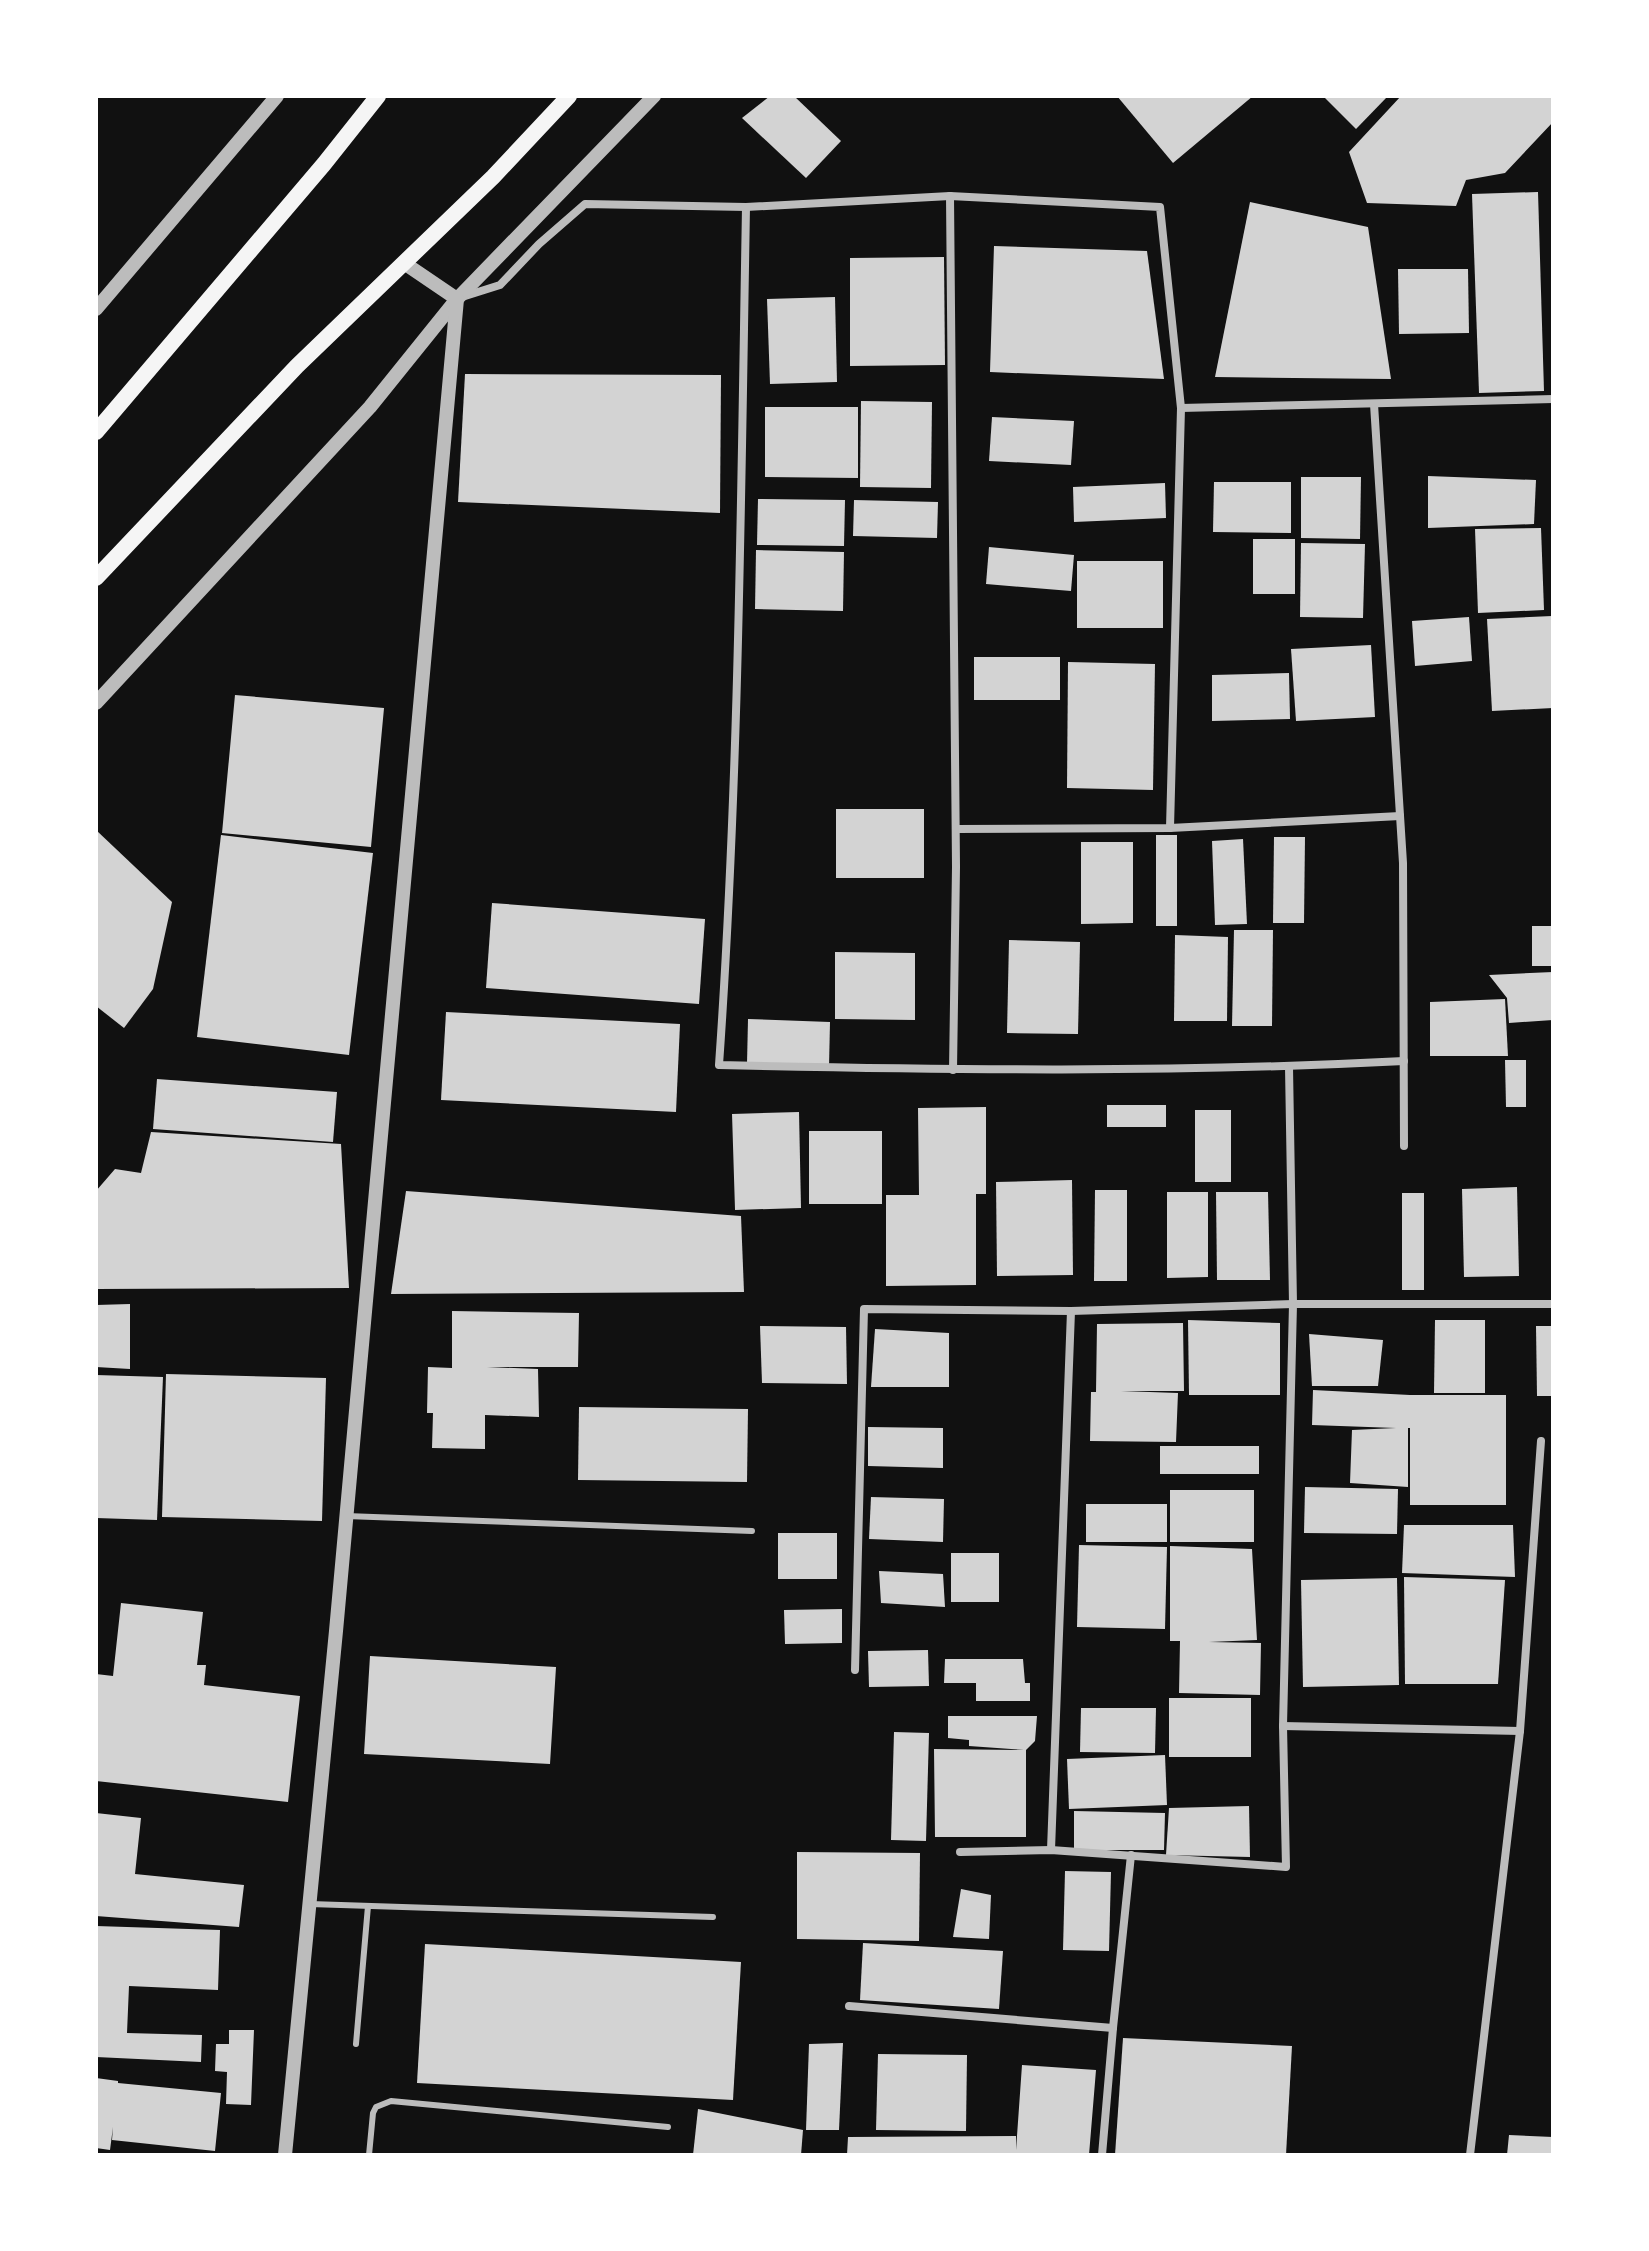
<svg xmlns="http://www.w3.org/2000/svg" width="1649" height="2251" viewBox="0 0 1649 2251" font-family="Ubuntu,sans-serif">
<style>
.building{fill:#d3d3d3}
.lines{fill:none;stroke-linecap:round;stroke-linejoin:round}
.service{stroke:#bcbcbc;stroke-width:6}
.minor{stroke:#bcbcbc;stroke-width:8}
.tertiary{stroke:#bcbcbc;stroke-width:14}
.secondary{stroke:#f5f5f5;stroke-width:16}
</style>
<rect width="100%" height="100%" fill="#111"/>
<g class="building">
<path d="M 770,96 L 794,96 L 841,141 L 806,178 L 742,118 Z"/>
<path d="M 1117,96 L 1253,96 L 1173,163 Z"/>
<path d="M 1323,96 L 1388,96 L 1356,129 Z"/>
<path d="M 1401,96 L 1553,96 L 1553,122 L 1505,173 L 1466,180 L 1456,206 L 1367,203 L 1349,152 Z"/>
<path d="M 1538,192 L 1544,391 L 1479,393 L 1472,194 Z"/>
<path d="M 1250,202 L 1368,227 L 1391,379 L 1215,377 Z"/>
<path d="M 994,246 L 1147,251 L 1164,379 L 990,372 Z"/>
<path d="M 944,257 L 945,365 L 850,366 L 850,258 Z"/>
<path d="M 1398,269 L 1468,269 L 1469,333 L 1399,334 Z"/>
<path d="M 835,297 L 837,382 L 770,384 L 767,299 Z"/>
<path d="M 465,374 L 721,375 L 720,513 L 458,502 Z"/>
<path d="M 861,401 L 932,402 L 931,488 L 860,487 Z"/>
<path d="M 765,407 L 858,407 L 858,478 L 765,477 Z"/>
<path d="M 992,417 L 1074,421 L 1071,465 L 989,461 Z"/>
<path d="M 1428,476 L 1536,480 L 1534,524 L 1428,528 Z"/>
<path d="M 1301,477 L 1361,477 L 1360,539 L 1301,538 Z"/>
<path d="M 1214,482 L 1291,482 L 1291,533 L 1213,532 Z"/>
<path d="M 1165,483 L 1166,518 L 1074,522 L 1073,487 Z"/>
<path d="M 758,499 L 845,500 L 844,546 L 757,545 Z"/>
<path d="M 854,500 L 938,502 L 937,538 L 853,536 Z"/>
<path d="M 1541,528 L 1544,610 L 1478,613 L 1475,529 Z"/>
<rect x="1253" y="539" width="42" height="55"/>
<path d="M 1301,543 L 1365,544 L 1363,618 L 1300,617 Z"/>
<path d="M 989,547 L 1074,555 L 1071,591 L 986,584 Z"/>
<path d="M 756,550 L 844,552 L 843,611 L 755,609 Z"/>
<rect x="1077" y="561" width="86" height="67"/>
<path d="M 1552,616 L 1553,708 L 1492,711 L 1487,619 Z"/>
<path d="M 1469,617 L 1472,661 L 1415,666 L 1412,621 Z"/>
<path d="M 1371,645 L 1375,717 L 1296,721 L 1291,649 Z"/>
<rect x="974" y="657" width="86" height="43"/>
<path d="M 1068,662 L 1155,664 L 1153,790 L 1067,788 Z"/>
<path d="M 1289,673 L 1290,719 L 1212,721 L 1212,675 Z"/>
<path d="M 235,695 L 384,708 L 371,847 L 222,833 Z"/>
<rect x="836" y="809" width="88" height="69"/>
<path d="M 96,830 L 172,902 L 153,989 L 124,1028 L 96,1006 Z"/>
<path d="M 221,835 L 373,853 L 349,1055 L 197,1037 Z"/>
<rect x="1156" y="835" width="21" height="91"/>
<path d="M 1274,837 L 1305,837 L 1304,923 L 1273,923 Z"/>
<path d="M 1243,839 L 1247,924 L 1215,925 L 1212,841 Z"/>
<path d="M 1081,842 L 1133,842 L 1133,923 L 1081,924 Z"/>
<path d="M 492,903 L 705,919 L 699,1004 L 486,988 Z"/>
<rect x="1532" y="926" width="21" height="40"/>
<path d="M 1234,930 L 1273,930 L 1272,1026 L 1232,1026 Z"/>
<path d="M 1175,935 L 1228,937 L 1227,1021 L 1174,1021 Z"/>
<path d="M 1009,940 L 1080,942 L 1078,1034 L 1007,1033 Z"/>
<path d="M 835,952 L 915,953 L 915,1020 L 835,1019 Z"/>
<path d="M 1553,972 L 1553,1020 L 1509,1023 L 1507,998 L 1489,975 Z"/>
<path d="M 1505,999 L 1508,1056 L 1430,1056 L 1430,1002 Z"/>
<path d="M 446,1012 L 680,1024 L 676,1112 L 441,1100 Z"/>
<path d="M 748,1019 L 830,1022 L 829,1067 L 747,1064 Z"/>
<path d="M 1505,1060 L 1526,1060 L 1526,1107 L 1506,1107 Z"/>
<path d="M 157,1079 L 337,1092 L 333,1142 L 153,1129 Z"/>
<rect x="1107" y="1105" width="59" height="22"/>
<path d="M 986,1107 L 986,1194 L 976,1194 L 976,1285 L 886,1286 L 886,1195 L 919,1195 L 918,1108 Z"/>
<rect x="1195" y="1110" width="36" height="72"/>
<path d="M 799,1112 L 801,1208 L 735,1210 L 732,1114 Z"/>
<rect x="809" y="1131" width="73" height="73"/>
<path d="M 151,1132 L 341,1144 L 349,1288 L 96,1289 L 96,1191 L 115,1169 L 141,1173 Z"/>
<path d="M 1072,1180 L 1073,1275 L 997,1276 L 996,1182 Z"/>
<path d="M 1517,1187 L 1519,1276 L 1464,1277 L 1462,1189 Z"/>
<path d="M 1095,1190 L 1127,1190 L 1127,1281 L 1094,1281 Z"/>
<path d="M 406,1191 L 741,1216 L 744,1292 L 391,1294 Z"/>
<path d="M 1167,1192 L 1208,1192 L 1208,1277 L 1167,1278 Z"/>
<path d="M 1216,1192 L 1268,1192 L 1270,1280 L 1217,1280 Z"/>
<rect x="1402" y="1193" width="22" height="97"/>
<path d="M 130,1304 L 130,1369 L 96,1367 L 96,1305 Z"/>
<path d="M 452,1311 L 579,1313 L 578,1367 L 487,1367 L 538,1369 L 539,1417 L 485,1415 L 485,1449 L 432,1448 L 433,1413 L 427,1413 L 428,1367 L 452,1368 Z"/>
<path d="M 1188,1320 L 1280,1323 L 1280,1395 L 1189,1395 Z"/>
<path d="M 1435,1320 L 1485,1320 L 1485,1393 L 1434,1393 Z"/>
<path d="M 1183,1323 L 1184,1391 L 1121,1391 L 1178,1393 L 1176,1442 L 1090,1441 L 1091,1392 L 1096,1392 L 1097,1324 Z"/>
<path d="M 760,1326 L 846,1327 L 847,1384 L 762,1383 Z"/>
<path d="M 1536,1326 L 1553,1326 L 1553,1396 L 1537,1396 Z"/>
<path d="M 875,1329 L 949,1333 L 949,1387 L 871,1387 Z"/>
<path d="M 1309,1334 L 1383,1340 L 1378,1386 L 1312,1386 Z"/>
<path d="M 166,1374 L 326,1378 L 322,1521 L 162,1517 Z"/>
<path d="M 96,1375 L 163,1377 L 157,1520 L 96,1518 Z"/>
<path d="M 1313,1390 L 1410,1395 L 1506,1395 L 1506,1505 L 1410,1505 L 1410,1428 L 1408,1428 L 1408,1487 L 1350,1483 L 1352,1430 L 1396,1428 L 1312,1425 Z"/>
<path d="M 579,1407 L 748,1409 L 747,1482 L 578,1480 Z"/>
<path d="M 868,1427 L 943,1428 L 943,1468 L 868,1466 Z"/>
<rect x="1160" y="1446" width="99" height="28"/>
<path d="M 1305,1487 L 1398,1489 L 1397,1534 L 1304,1533 Z"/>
<rect x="1170" y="1490" width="84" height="52"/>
<path d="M 871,1497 L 944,1499 L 943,1542 L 869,1539 Z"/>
<rect x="1086" y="1504" width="81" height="38"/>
<path d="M 1404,1525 L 1513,1525 L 1515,1577 L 1402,1573 Z"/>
<rect x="778" y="1533" width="59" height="46"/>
<path d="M 1079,1545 L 1167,1547 L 1165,1629 L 1077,1627 Z"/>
<path d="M 1170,1546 L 1252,1549 L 1257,1640 L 1209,1642 L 1261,1643 L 1260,1695 L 1179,1693 L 1180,1641 L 1170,1641 Z"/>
<rect x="951" y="1553" width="48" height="49"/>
<path d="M 879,1571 L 943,1574 L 945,1607 L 881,1603 Z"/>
<path d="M 1404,1577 L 1505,1580 L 1498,1684 L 1405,1684 Z"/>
<path d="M 1397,1578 L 1399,1685 L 1303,1687 L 1301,1580 Z"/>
<path d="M 121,1603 L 203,1612 L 197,1665 L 206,1665 L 204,1685 L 300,1696 L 288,1802 L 96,1781 L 96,1674 L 113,1676 Z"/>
<path d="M 842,1609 L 842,1643 L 785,1644 L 784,1610 Z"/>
<path d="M 928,1650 L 929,1686 L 869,1687 L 868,1651 Z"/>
<path d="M 370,1656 L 556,1667 L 550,1764 L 364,1754 Z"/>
<path d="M 945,1659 L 1023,1659 L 1025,1683 L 1030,1683 L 1030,1701 L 976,1701 L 976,1683 L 944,1683 Z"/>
<rect x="1169" y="1698" width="82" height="59"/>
<path d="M 1081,1708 L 1156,1708 L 1155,1753 L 1080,1752 Z"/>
<path d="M 948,1716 L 1037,1716 L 1035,1741 L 1026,1750 L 1026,1837 L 935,1837 L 934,1749 L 1024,1750 L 969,1746 L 969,1740 L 948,1738 Z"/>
<path d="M 894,1732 L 929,1733 L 926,1841 L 891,1840 Z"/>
<path d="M 1165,1755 L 1167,1805 L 1069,1809 L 1067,1759 Z"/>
<path d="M 1249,1806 L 1250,1857 L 1166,1855 L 1169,1808 Z"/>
<path d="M 1074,1811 L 1165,1813 L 1164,1850 L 1074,1850 Z"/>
<path d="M 96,1813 L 141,1818 L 135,1874 L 244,1885 L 239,1927 L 96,1916 Z"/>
<path d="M 797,1852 L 920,1853 L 919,1941 L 797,1939 Z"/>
<path d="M 1065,1871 L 1111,1872 L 1109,1951 L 1063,1950 Z"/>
<path d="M 961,1889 L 991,1895 L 989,1939 L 953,1937 Z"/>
<path d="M 96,1926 L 220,1930 L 218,1990 L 129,1986 L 127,2033 L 202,2035 L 201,2062 L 96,2057 Z"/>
<path d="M 863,1943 L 1003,1951 L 999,2009 L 860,2000 Z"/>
<path d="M 425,1944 L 741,1962 L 733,2100 L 417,2083 Z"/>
<path d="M 229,2030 L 254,2030 L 251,2105 L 226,2104 L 227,2072 L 215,2071 L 216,2044 L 229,2044 Z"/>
<path d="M 1123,2038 L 1292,2046 L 1286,2155 L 1115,2155 Z"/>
<path d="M 843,2043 L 839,2130 L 806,2130 L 809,2044 Z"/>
<path d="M 878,2054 L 967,2055 L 966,2131 L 876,2130 Z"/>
<path d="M 1022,2065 L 1096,2070 L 1089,2155 L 847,2155 L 848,2137 L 1016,2136 L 1016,2150 Z"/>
<path d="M 96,2078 L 118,2081 L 118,2083 L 221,2093 L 215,2151 L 112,2140 L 113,2127 L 110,2150 L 96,2148 Z"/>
<path d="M 698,2109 L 803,2130 L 801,2155 L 693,2155 Z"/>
<path d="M 1509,2135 L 1553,2137 L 1553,2155 L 1507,2155 Z"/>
</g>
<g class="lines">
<g class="service">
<path d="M 346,1516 L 752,1531"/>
<path d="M 310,1904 L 713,1917"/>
<path d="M 356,2044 L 368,1906"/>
<path d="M 369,2155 L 373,2113 L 376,2107 L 391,2101 L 668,2127"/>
</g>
<g class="minor">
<path d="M 950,196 L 956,867 L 953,1070"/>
<path d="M 746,207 C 741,493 739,779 719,1065 C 947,1070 1176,1073 1404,1061"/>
<path d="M 462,297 L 500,285 L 539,244 L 585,204 L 746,207 L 950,196 L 1160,207 L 1181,408 L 1170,828"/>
<path d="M 1374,404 L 1403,863 L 1404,1146"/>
<path d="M 1181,408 L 1553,399"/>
<path d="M 956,829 L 1170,828 L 1400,816"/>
<path d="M 855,1670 L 864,1309 L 1071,1311 L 1293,1304 L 1553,1304"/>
<path d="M 1283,1726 L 1520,1731"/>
<path d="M 1051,1850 L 1071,1311"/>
<path d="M 960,1852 L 1051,1850 L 1286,1867 L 1283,1726 L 1293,1304 L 1289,1067"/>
<path d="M 849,2006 L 1113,2028"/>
<path d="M 1102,2155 L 1113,2028 L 1131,1855"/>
<path d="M 1470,2155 L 1520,1731 L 1541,1441"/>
</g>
<g class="tertiary">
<path d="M 96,309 L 277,96"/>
<path d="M 96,703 L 370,407 L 457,299 L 654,96"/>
<path d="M 285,2155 L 336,1631 L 457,299 L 404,263"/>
</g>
<g class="secondary">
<path d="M 96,432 L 324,164 L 378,96"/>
<path d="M 96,578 L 297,366 L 493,177 L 569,96"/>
</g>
</g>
<rect width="1649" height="2251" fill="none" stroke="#ffffff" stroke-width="196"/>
</svg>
